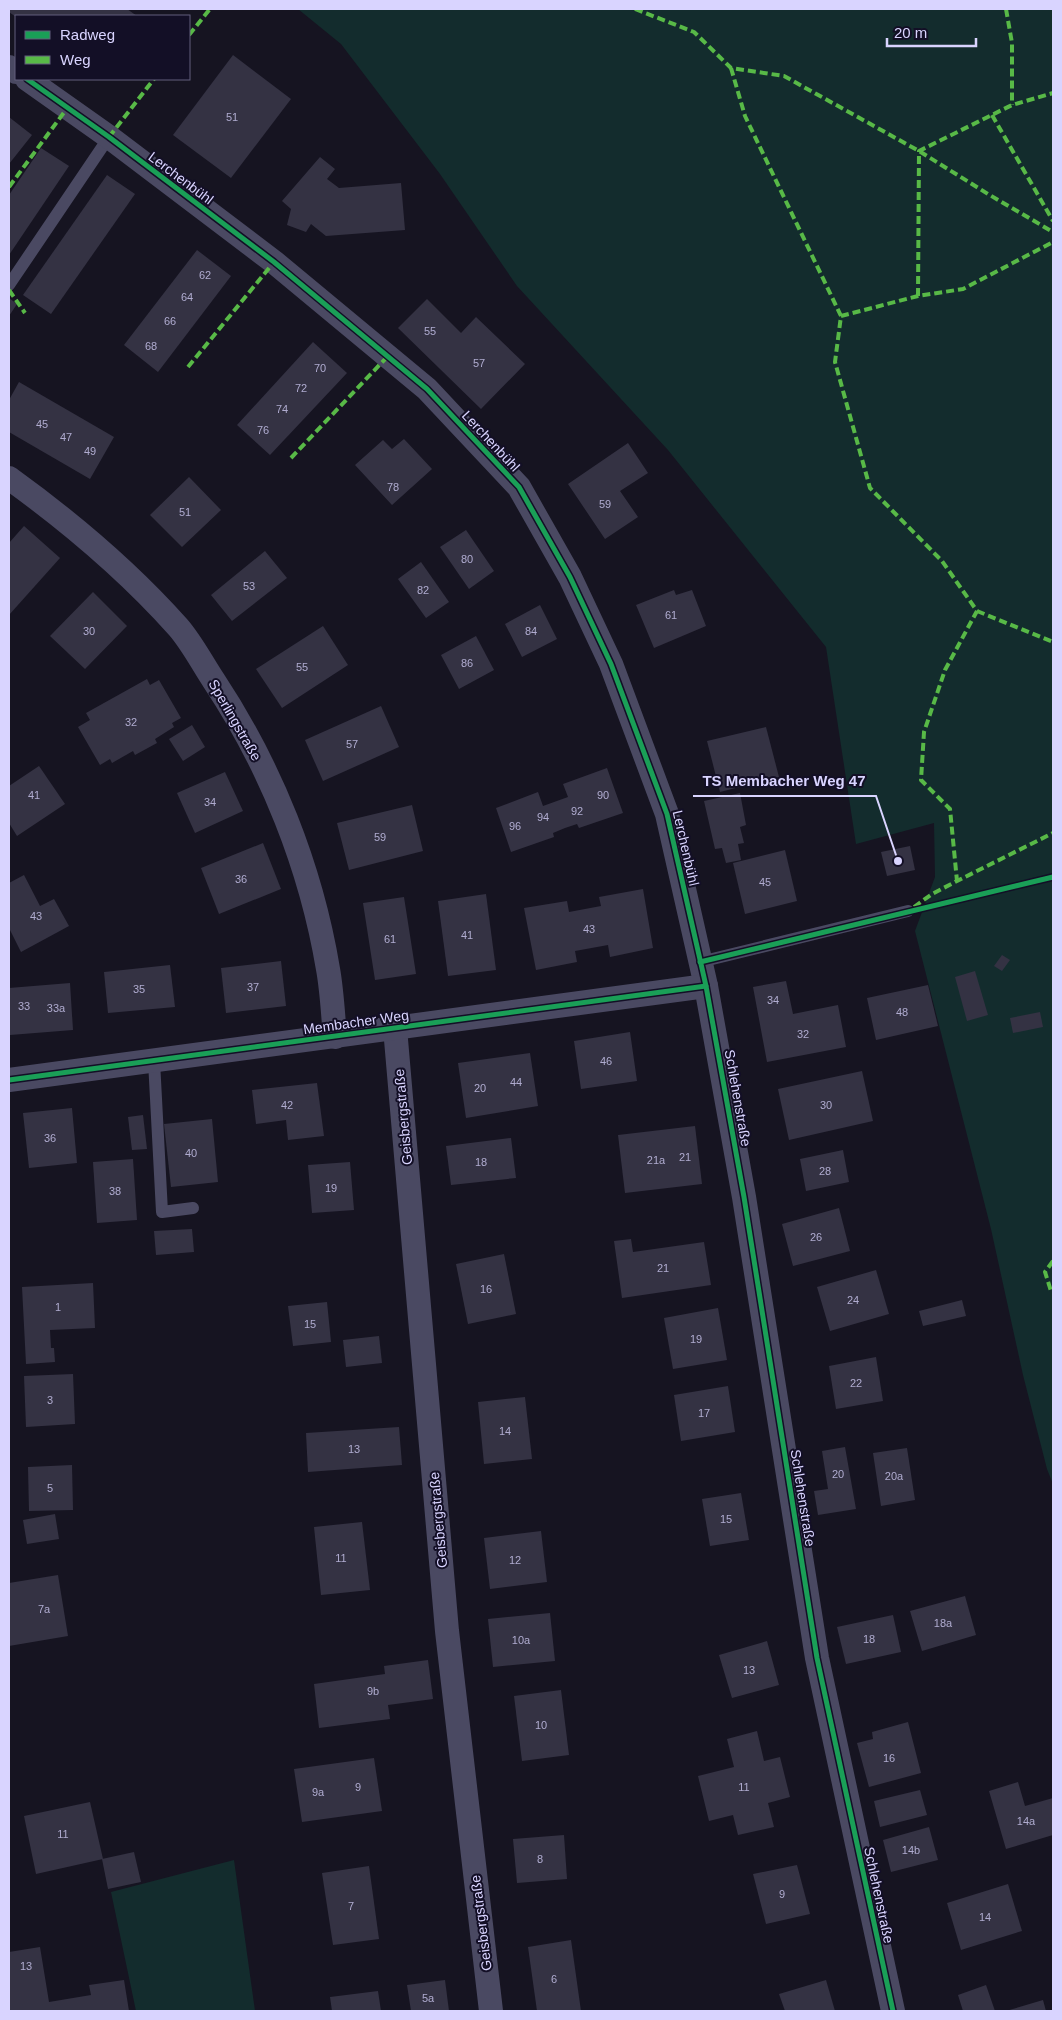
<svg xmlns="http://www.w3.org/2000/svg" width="1062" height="2020" viewBox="0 0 1062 2020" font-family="Helvetica,sans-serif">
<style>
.green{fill:#132c2d}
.building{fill:#343243}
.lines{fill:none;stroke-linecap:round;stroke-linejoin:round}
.service{stroke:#4a4962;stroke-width:12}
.minor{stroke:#4a4962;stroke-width:24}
.quiet{stroke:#58b947;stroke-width:4;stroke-dasharray:8 4;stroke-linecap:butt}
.cycleway-casing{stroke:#130f26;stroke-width:8}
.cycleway{stroke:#1a9f57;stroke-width:5}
.labels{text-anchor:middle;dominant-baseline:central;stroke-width:4;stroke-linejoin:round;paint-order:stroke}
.number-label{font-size:11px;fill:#b0acd0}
.street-label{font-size:14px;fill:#d9d4ff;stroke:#130f26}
.leader{fill:none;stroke:#d9d4ff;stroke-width:2}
.callout-dot{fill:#d9d4ff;stroke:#130f26;stroke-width:2}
.callout-label{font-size:15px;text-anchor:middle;font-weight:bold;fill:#d9d4ff;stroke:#130f26;stroke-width:4;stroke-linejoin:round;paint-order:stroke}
</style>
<rect width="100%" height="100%" fill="#161421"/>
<g class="green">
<path d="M 298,9 L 1053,9 L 1053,1484 L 1047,1469 L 1023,1375 L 991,1229 L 915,931 L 935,877 L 934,823 L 856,844 L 826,647 L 668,450 L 517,286 L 440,174 L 341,44 Z"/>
<path d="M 234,1860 L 255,2011 L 136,2011 L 111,1892 Z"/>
</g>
<g class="building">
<path d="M 9,9 L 127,9 L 137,16 L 16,17 L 9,12 Z"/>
<path d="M 233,55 L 291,99 L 231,178 L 173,135 Z"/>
<path d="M 9,117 L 32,135 L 9,164 Z"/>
<path d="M 41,148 L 69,166 L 9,255 L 9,195 Z"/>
<path d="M 320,157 L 335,169 L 327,179 L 339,188 L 401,183 L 405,230 L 326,236 L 311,224 L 306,232 L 287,225 L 291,209 L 282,201 Z"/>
<path d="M 107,175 L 135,194 L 51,314 L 23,295 Z"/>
<path d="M 197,250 L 231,276 L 158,372 L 124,345 Z"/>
<path d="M 9,298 L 17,304 L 9,316 Z"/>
<path d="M 427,299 L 461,333 L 476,317 L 525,364 L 481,409 L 398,328 Z"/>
<path d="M 313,342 L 347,373 L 270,455 L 237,425 Z"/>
<path d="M 19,382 L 114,437 L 90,479 L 9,432 L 9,400 Z"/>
<path d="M 404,439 L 432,469 L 392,505 L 355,465 L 383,440 L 392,449 Z"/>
<path d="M 628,443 L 648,473 L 620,491 L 638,517 L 605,539 L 568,484 Z"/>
<path d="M 189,477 L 221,510 L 182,547 L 150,515 Z"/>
<path d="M 24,526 L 60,558 L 9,615 L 9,543 Z"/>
<path d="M 466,530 L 494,571 L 469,589 L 440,547 Z"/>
<path d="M 265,551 L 287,578 L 232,621 L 211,595 Z"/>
<path d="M 421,562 L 449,602 L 426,618 L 398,579 Z"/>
<path d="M 674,590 L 676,595 L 692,590 L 706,626 L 654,648 L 636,605 Z"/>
<path d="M 93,592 L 127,626 L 85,669 L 50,636 Z"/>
<path d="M 540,605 L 557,639 L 522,657 L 505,624 Z"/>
<path d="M 323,626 L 348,665 L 282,708 L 256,669 Z"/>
<path d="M 476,636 L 494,670 L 459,689 L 441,655 Z"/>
<path d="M 147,679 L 150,685 L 159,680 L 181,718 L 172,723 L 174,727 L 155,739 L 157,743 L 135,755 L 133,751 L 112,763 L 110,759 L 100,765 L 78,727 L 90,720 L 86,713 Z"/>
<path d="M 381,706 L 399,747 L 323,781 L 305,740 Z"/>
<path d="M 192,725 L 205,747 L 183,761 L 169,739 Z"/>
<path d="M 766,727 L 779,777 L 720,792 L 707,741 Z"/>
<path d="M 39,766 L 65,804 L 17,836 L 9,823 L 9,786 Z"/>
<path d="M 607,768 L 623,813 L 579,828 L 577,824 L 565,828 L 553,833 L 554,837 L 511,852 L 496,808 L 538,792 L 543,806 L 568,797 L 563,784 Z"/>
<path d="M 225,772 L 243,811 L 195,833 L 177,793 Z"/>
<path d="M 740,793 L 746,825 L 740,827 L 744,843 L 738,844 L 741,860 L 726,863 L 722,848 L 715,849 L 704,801 Z"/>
<path d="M 412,805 L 423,851 L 349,870 L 337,823 Z"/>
<path d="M 263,843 L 281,889 L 219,914 L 201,868 Z"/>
<path d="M 910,846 L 915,870 L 887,876 L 881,852 Z"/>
<path d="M 785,850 L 797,901 L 745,914 L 733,863 Z"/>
<path d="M 24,875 L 40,906 L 54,899 L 69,926 L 21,952 L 9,928 L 9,883 Z"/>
<path d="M 643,889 L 653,948 L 610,957 L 608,945 L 575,951 L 577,962 L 536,970 L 524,908 L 567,901 L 569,912 L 601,906 L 599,897 Z"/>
<path d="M 486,894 L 496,970 L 448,976 L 438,901 Z"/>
<path d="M 404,897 L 416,974 L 375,980 L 363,903 Z"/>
<path d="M 1002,955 L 1010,960 L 1002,971 L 994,966 Z"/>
<path d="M 281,961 L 286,1006 L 226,1013 L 221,968 Z"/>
<path d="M 170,965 L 175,1007 L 108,1013 L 104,972 Z"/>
<path d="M 975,971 L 988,1015 L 967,1021 L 955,977 Z"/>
<path d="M 786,981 L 793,1014 L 838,1005 L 846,1047 L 767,1062 L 753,987 Z"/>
<path d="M 70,983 L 73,1030 L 10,1035 L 9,988 Z"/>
<path d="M 928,985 L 938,1026 L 876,1040 L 867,998 Z"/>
<path d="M 1040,1012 L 1043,1027 L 1013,1033 L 1010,1018 Z"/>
<path d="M 630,1032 L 637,1081 L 581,1089 L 574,1041 Z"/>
<path d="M 530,1053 L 538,1106 L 466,1118 L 458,1063 Z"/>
<path d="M 862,1071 L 873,1121 L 789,1140 L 778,1089 Z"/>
<path d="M 317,1083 L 324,1136 L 288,1140 L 286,1120 L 256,1124 L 252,1090 Z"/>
<path d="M 72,1108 L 77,1163 L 29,1168 L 23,1113 Z"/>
<path d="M 143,1115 L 147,1149 L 132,1150 L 128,1117 Z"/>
<path d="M 212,1119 L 218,1182 L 171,1187 L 164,1124 Z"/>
<path d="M 695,1126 L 702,1184 L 625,1193 L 618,1135 Z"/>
<path d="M 511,1138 L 516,1178 L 451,1185 L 446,1146 Z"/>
<path d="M 843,1150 L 849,1182 L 806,1191 L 800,1159 Z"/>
<path d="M 133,1159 L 137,1220 L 97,1223 L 93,1162 Z"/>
<path d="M 350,1162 L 354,1210 L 312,1213 L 308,1165 Z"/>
<path d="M 839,1208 L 850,1251 L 793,1266 L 782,1224 Z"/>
<path d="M 192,1229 L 194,1252 L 156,1255 L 154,1231 Z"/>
<path d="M 631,1239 L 633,1252 L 704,1242 L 711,1285 L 622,1298 L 614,1241 Z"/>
<path d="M 504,1254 L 516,1314 L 468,1324 L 456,1264 Z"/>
<path d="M 876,1270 L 889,1314 L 830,1331 L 817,1287 Z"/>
<path d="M 93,1283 L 95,1328 L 50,1330 L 51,1348 L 54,1348 L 55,1362 L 26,1364 L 22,1287 Z"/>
<path d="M 962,1300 L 966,1316 L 923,1326 L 919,1311 Z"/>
<path d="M 327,1302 L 331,1342 L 293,1346 L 288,1306 Z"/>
<path d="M 718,1308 L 727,1360 L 673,1369 L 664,1318 Z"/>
<path d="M 379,1336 L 382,1363 L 346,1367 L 343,1340 Z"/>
<path d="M 876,1357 L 883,1401 L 836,1409 L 829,1366 Z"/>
<path d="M 73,1374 L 75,1424 L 26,1427 L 24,1376 Z"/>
<path d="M 728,1386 L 735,1432 L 681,1441 L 674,1395 Z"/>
<path d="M 525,1397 L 532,1459 L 484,1464 L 478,1402 Z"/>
<path d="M 399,1427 L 402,1465 L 308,1472 L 306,1433 Z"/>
<path d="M 845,1447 L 856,1509 L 818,1515 L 814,1491 L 828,1489 L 822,1451 Z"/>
<path d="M 907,1448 L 915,1500 L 881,1506 L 873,1453 Z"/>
<path d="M 72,1465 L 73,1510 L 29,1511 L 28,1467 Z"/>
<path d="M 741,1493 L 749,1540 L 710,1546 L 702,1499 Z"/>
<path d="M 55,1514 L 59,1539 L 27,1544 L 23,1520 Z"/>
<path d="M 362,1522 L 370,1590 L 321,1595 L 314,1527 Z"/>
<path d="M 541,1531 L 547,1582 L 490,1589 L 484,1538 Z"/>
<path d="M 58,1575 L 68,1636 L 9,1646 L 9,1583 Z"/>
<path d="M 965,1596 L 976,1635 L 922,1651 L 910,1611 Z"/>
<path d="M 550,1613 L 555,1661 L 493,1667 L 488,1619 Z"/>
<path d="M 893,1615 L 901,1652 L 846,1664 L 837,1627 Z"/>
<path d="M 767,1641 L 779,1685 L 732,1698 L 719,1655 Z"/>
<path d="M 428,1660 L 433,1699 L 388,1705 L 390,1719 L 319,1728 L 314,1684 L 385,1674 L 384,1666 Z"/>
<path d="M 561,1690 L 569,1755 L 522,1761 L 514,1696 Z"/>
<path d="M 908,1722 L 921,1773 L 869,1787 L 857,1743 L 873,1739 L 872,1732 Z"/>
<path d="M 757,1731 L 764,1761 L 780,1757 L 790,1797 L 768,1803 L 774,1827 L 738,1835 L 733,1815 L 709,1821 L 698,1776 L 734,1767 L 727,1739 Z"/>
<path d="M 374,1758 L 382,1811 L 302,1822 L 294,1769 Z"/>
<path d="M 1018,1782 L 1025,1806 L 1053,1798 L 1053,1835 L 1006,1849 L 989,1791 Z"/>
<path d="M 920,1790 L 927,1815 L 880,1827 L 874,1801 Z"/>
<path d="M 90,1802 L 103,1859 L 36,1874 L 24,1816 Z"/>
<path d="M 929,1827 L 938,1860 L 891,1872 L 883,1840 Z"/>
<path d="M 564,1835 L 567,1879 L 517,1883 L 513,1839 Z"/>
<path d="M 134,1852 L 141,1882 L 108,1889 L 102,1859 Z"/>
<path d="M 797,1865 L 810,1914 L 766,1924 L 753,1874 Z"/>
<path d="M 369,1866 L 379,1939 L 333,1945 L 322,1873 Z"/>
<path d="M 1008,1884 L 1022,1931 L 961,1950 L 947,1903 Z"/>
<path d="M 571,1940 L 581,2011 L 537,2011 L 528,1947 Z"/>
<path d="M 40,1947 L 49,2002 L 91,1995 L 89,1985 L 124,1980 L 129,2011 L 9,2011 L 9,1952 Z"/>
<path d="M 445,1980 L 449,2011 L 411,2011 L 407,1985 Z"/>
<path d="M 826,1980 L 835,2011 L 785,2011 L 779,1994 Z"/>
<path d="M 986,1985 L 995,2011 L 963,2011 L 958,1995 Z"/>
<path d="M 378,1991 L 381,2011 L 332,2011 L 330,1997 Z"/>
<path d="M 1043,2000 L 1046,2011 L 1006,2011 Z"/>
</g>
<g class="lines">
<g class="service">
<path d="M 9,285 L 109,137"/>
<path d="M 700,962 L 908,911"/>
<path d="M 154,1061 L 162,1212 L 193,1208"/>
</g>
<g class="minor">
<path d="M 9,67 L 16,72"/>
<path d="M 27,79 L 109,137 L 274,262 L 427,389 L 519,487 L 570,577 L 611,664 L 667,814 L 706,986 L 744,1197 L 817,1658 L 893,2011"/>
<path d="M 9,478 C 70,522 128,571 178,627 C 192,643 202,663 214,681 C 271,767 311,867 328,969 C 332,991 333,1015 335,1037"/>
<path d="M 395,1028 L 447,1631 L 491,2011"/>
<path d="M 9,1080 L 706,986"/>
</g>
<g class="quiet">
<path d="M 635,9 L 694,32 L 731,68 L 784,76 L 919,151 L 988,194 L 1053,232"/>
<path d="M 1006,9 L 1012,43 L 1012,105"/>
<path d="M 189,35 L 210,9"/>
<path d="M 731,68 L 745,116 L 841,316 L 835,362 L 870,488 L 942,561 L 977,611 L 945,670 L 924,732 L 921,780 L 950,809 L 957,881"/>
<path d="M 992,115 L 1053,221"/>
<path d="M 109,137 L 154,79"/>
<path d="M 9,187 L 68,107"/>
<path d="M 9,290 L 25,313"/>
<path d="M 918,296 L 919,151 L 1012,105 L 1053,93"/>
<path d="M 841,316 L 918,296 L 963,289 L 1053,242"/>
<path d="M 188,367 L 274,262"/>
<path d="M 291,458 L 388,356"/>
<path d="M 977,611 L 1053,642"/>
<path d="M 914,907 L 932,894 L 957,881 L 1053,833"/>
<path d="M 1053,1261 L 1045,1272 L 1051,1291 L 1053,1292"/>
</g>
<defs>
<g id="cycleway">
<path d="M 27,79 L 109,137 L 274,262 L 427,389 L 519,487 L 570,577 L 611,664 L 667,814 L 706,986 L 744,1197 L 817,1658 L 893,2011"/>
<path d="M 700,962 L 1053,877"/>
<path d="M 9,1080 L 706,986"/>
</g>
</defs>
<use href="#cycleway" class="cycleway-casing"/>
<use href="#cycleway" class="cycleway"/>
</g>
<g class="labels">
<g class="number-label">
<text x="232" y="117">51</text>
<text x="205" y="275">62</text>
<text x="187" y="297">64</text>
<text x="170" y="321">66</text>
<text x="430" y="331">55</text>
<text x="151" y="346">68</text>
<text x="479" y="363">57</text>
<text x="320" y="368">70</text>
<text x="301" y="388">72</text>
<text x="282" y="409">74</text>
<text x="42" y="424">45</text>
<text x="263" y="430">76</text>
<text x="66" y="437">47</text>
<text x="90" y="451">49</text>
<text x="393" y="487">78</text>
<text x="605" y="504">59</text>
<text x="185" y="512">51</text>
<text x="467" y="559">80</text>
<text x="249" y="586">53</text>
<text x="423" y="590">82</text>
<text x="671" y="615">61</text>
<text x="89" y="631">30</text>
<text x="531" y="631">84</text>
<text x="467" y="663">86</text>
<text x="302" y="667">55</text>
<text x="131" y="722">32</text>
<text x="352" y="744">57</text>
<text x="34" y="795">41</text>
<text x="603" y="795">90</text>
<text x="210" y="802">34</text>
<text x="577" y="811">92</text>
<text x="543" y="817">94</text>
<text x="515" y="826">96</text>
<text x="380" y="837">59</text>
<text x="241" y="879">36</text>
<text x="765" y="882">45</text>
<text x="36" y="916">43</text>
<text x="589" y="929">43</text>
<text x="467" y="935">41</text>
<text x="390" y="939">61</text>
<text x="253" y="987">37</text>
<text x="139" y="989">35</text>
<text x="773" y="1000">34</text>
<text x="24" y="1006">33</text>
<text x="56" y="1008">33a</text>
<text x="902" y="1012">48</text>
<text x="803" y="1034">32</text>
<text x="606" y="1061">46</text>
<text x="516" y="1082">44</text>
<text x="480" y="1088">20</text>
<text x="287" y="1105">42</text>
<text x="826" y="1105">30</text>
<text x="50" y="1138">36</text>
<text x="191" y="1153">40</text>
<text x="685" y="1157">21</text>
<text x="656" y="1160">21a</text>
<text x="481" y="1162">18</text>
<text x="825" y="1171">28</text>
<text x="331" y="1188">19</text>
<text x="115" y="1191">38</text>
<text x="816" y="1237">26</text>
<text x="663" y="1268">21</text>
<text x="486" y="1289">16</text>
<text x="853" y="1300">24</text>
<text x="58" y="1307">1</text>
<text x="310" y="1324">15</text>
<text x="696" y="1339">19</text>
<text x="856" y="1383">22</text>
<text x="50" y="1400">3</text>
<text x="704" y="1413">17</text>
<text x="505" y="1431">14</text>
<text x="354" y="1449">13</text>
<text x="838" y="1474">20</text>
<text x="894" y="1476">20a</text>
<text x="50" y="1488">5</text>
<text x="726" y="1519">15</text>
<text x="341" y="1558">11</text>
<text x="515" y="1560">12</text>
<text x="44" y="1609">7a</text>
<text x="943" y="1623">18a</text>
<text x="869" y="1639">18</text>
<text x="521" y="1640">10a</text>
<text x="749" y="1670">13</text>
<text x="373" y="1691">9b</text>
<text x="541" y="1725">10</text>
<text x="889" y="1758">16</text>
<text x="358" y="1787">9</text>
<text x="744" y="1787">11</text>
<text x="318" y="1792">9a</text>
<text x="1026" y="1821">14a</text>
<text x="63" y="1834">11</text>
<text x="911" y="1850">14b</text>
<text x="540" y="1859">8</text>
<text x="782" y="1894">9</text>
<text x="351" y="1906">7</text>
<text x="985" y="1917">14</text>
<text x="26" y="1966">13</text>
<text x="554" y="1979">6</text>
<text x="428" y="1998">5a</text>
</g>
<g class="street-label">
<text transform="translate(181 178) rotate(37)">Lerchenbühl</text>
<text transform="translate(491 441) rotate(47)">Lerchenbühl</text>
<text transform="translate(235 720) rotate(60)">Sperlingstraße</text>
<text transform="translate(686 848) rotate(77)">Lerchenbühl</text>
<text transform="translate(356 1022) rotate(-8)">Membacher Weg</text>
<text transform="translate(738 1098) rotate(80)">Schlehenstraße</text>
<text transform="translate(403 1117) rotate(-95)">Geisbergstraße</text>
<text transform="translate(803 1498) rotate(81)">Schlehenstraße</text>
<text transform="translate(438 1520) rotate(-95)">Geisbergstraße</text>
<text transform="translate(879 1895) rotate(78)">Schlehenstraße</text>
<text transform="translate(481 1923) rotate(-97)">Geisbergstraße</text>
</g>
</g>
<path class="leader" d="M898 861L876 796H693"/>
<circle class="callout-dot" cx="898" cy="861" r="5"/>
<g class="callout-label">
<text x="784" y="786">TS Membacher Weg 47</text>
</g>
<rect width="1062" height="2020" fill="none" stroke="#d9d4ff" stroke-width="20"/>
<rect x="15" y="15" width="175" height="65" fill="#130f26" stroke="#625e7d"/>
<rect x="25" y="31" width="25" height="8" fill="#1a9f57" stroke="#625e7d"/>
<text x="60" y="40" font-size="15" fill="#d9d4ff">Radweg</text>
<rect x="25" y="56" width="25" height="8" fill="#58b947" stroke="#625e7d"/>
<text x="60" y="65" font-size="15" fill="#d9d4ff">Weg</text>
<path d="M887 38v8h89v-8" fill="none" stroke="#d9d4ff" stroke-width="2.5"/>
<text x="894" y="38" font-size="15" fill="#d9d4ff" stroke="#130f26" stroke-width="4" paint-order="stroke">20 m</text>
</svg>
